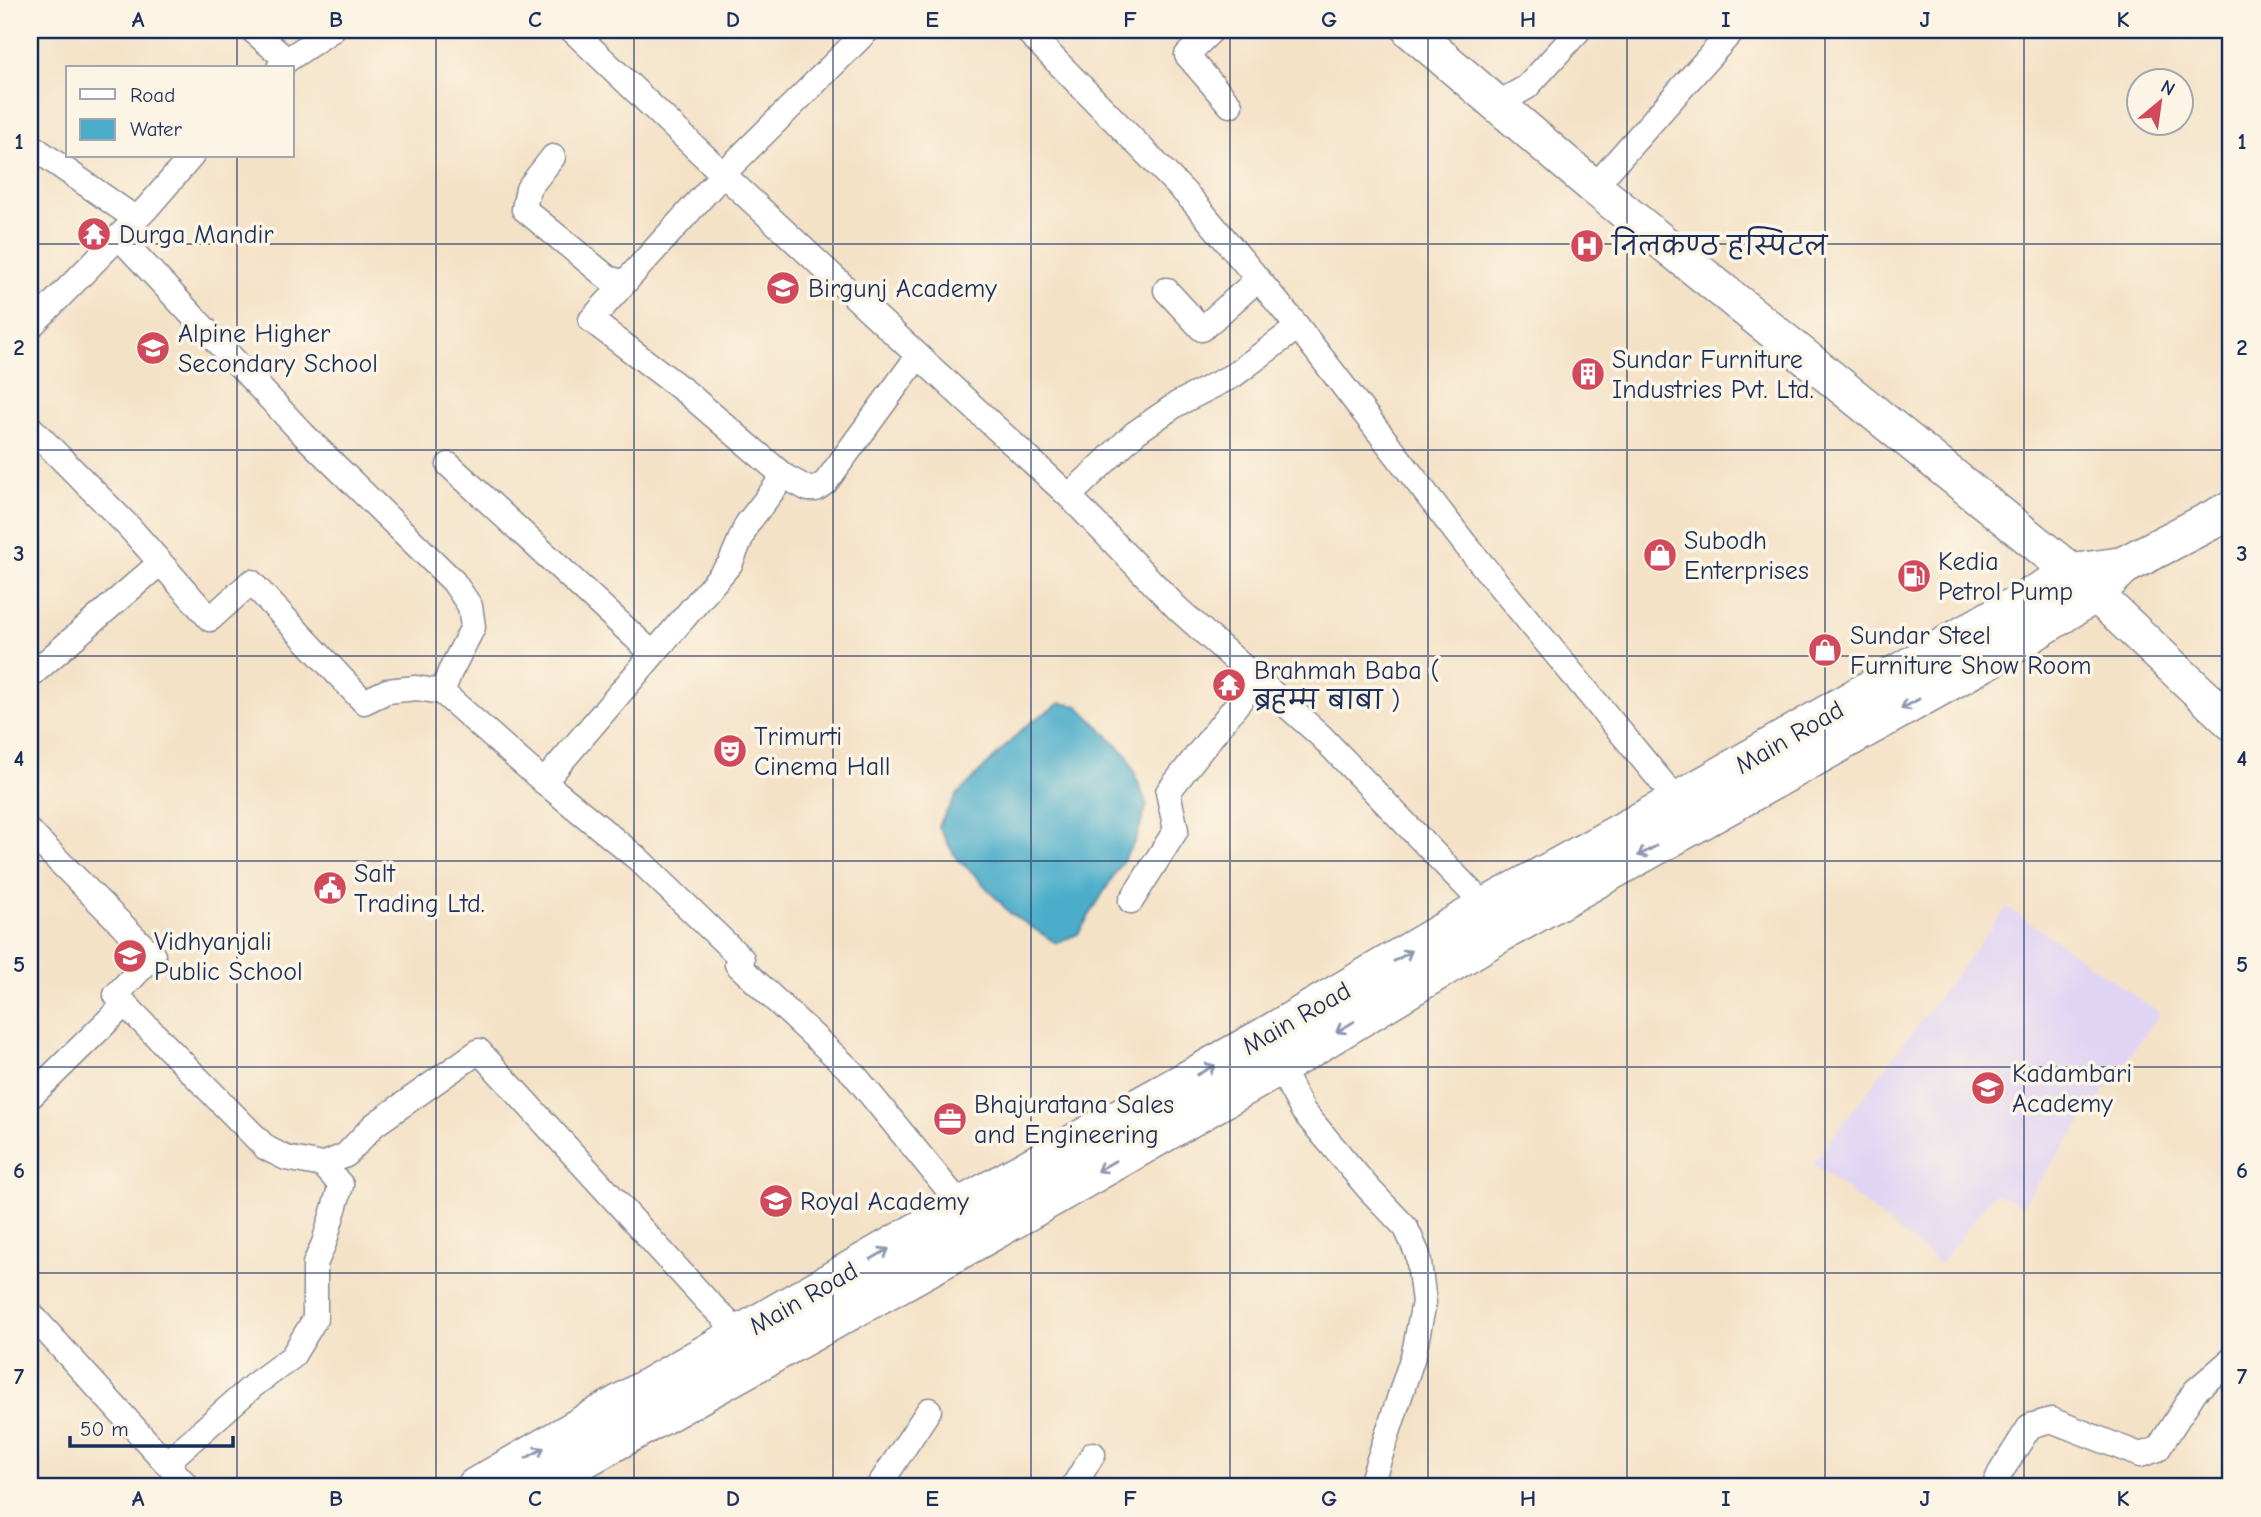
<svg xmlns="http://www.w3.org/2000/svg" width="2261" height="1517" viewBox="0 0 2261 1517" font-family="'Comic Neue','Playpen Sans Deva',sans-serif">
  <style>
    .built { fill: #e0d4f4 }
    .water { fill: #4badca; stroke: #336e94; stroke-width: 2 }
    .lines { fill: none; stroke-linecap: round; stroke-linejoin: round }
    .street-casing { stroke: #888892; stroke-width: 27 }
    .secondary-casing { stroke: #888892; stroke-width: 38 }
    .primary-casing { stroke: #888892; stroke-width: 41 }
    .street { stroke: #fff; stroke-width: 24 }
    .secondary { stroke: #fff; stroke-width: 35 }
    .primary { stroke: #fff; stroke-width: 38 }
    .oneway { stroke: #8d97ae }
    .grid { fill: none; stroke: #1b2f5e; stroke-width: 2; stroke-opacity: 0.55 }
    .labels { text-anchor: middle; stroke-width: 7; stroke-linejoin: round; paint-order: stroke }
    .poi-label { font-size: 26px; fill: #1b2f5e; stroke: #fcf5e5; text-anchor: start }
    .street-label { font-size: 26px; fill: #1b2f5e; stroke: #fcf5e5 }
    .neatline { fill: none; stroke: #1b2f5e; stroke-width: 2.5 }
    .grid-label { font-size: 23px; text-anchor: middle; font-weight: bold; fill: #1b2f5e }
  </style>
  <rect width="100%" height="100%" fill="#fcf5e5"/>
  <filter id="ink" filterUnits="userSpaceOnUse"><feTurbulence type="fractalNoise" baseFrequency=".0143" numOctaves="2"/><feDisplacementMap in="SourceGraphic" scale="14" xChannelSelector="R" yChannelSelector="G"/><feConvolveMatrix kernelMatrix="1 2 1 2 8 2 1 2 1" color-interpolation-filters="sRGB"/></filter>
  <filter id="wash" filterUnits="userSpaceOnUse"><feTurbulence type="fractalNoise" baseFrequency=".00686" numOctaves="4" result="noise"/><feDisplacementMap in="SourceGraphic" scale="28" xChannelSelector="R" yChannelSelector="G"/><feGaussianBlur stdDeviation="1.57" result="paint"/><feColorMatrix in="noise" values="0 0 0 0 0 0 0 0 0 0 0 0 0 0 0 0 0 1.4 0 .05"/><feComposite in="paint" operator="in"/></filter>
  <g filter="url(#wash)">
    <rect width="100%" height="100%" fill="#f4e2c7"/>
    <!-- built -->
    <path class="built" d="M2007,907L2160,1013L2022,1205L1995,1193L1940,1264L1813,1163Z"/>
    <!-- water -->
    <path class="water" d="M1060,703L1078,706L1127,755L1147,805L1136,839L1078,934L1056,943L1010,913L972,872L957,859L938,826L957,795L1027,725Z"/>
  </g>
  <g filter="url(#ink)">
    <g class="lines">
      <!-- street casing -->
      <g class="street-casing">
        <g id="street">
          <path d="M252,30L287,60"/>
          <path d="M572,30L723,174L1069,496L1178,609L1321,736L1486,907"/>
          <path d="M868,30L723,174L591,320L687,393L784,476L808,489H816L826,482L918,356"/>
          <path d="M1026,30L1192,200L1298,327L1465,544L1685,810"/>
          <path d="M1212,30L1187,55L1230,105"/>
          <path d="M279,68L287,60L332,30"/>
          <path d="M1497,104L1527,87L1579,30"/>
          <path d="M30,145L136,219"/>
          <path d="M553,157L528,189L524,209L608,278L624,283"/>
          <path d="M1594,187L1733,30"/>
          <path d="M119,237L303,434L453,581L470,606L473,627L450,672L442,692"/>
          <path d="M1166,290L1202,329L1258,279"/>
          <path d="M30,327L147,208L192,156"/>
          <path d="M30,427L130,528L210,619L251,582L364,702L387,691L416,688L442,692L544,782L638,859L742,959L737,964L853,1073L969,1215"/>
          <path d="M449,465L652,653"/>
          <path d="M1069,496L1135,433L1177,404L1234,375L1298,327"/>
          <path d="M30,676L160,563"/>
          <path d="M544,782L730,564L747,524L784,476"/>
          <path d="M30,832L153,956L116,995L266,1148L286,1158L323,1165L346,1155L374,1125L479,1051L706,1300L749,1343"/>
          <path d="M1131,901L1176,830L1168,792L1257,679"/>
          <path d="M1273,1055L1303,1111L1368,1188L1406,1228L1418,1255L1424,1302L1414,1353L1370,1487"/>
          <path d="M30,1097L125,1004"/>
          <path d="M30,1313L188,1487"/>
          <path d="M166,1463L254,1385L292,1357L315,1319V1264L324,1243L341,1185L323,1165"/>
          <path d="M878,1487L929,1410"/>
          <path d="M1073,1487L1093,1454"/>
          <path d="M1994,1487L2000,1473L2030,1426L2051,1420L2140,1455L2158,1449L2195,1391L2231,1360"/>
        </g>
      </g>
      <!-- secondary casing -->
      <g class="secondary-casing">
        <path id="secondary" d="M1410,30L1594,187L2073,573L2231,722"/>
      </g>
      <!-- primary casing -->
      <g class="primary-casing">
        <g id="primary">
          <path d="M476,1487L962,1206L1263,1038L1486,907L1678,801L1987,622L2073,573L2123,566"/>
          <path d="M533,1487L986,1235L1280,1066L1502,932L2003,651L2094,594L2123,566L2231,510"/>
        </g>
      </g>
      <!-- street -->
      <use href="#street" class="street"/>
      <!-- secondary -->
      <use href="#secondary" class="secondary"/>
      <!-- primary -->
      <use href="#primary" class="primary"/>
    </g>
    <!-- one-way arrows -->
    <defs><path id="oneway-shaft" d="M-6 0H5M1.5-3L5.5 0L1.5 3" fill="none" stroke-width="1.6" stroke-linecap="round" stroke-linejoin="round" transform="scale(1.75)"/></defs>
    <g class="oneway">
      <use href="#oneway-shaft" transform="translate(1910 704) rotate(151)"/>
      <use href="#oneway-shaft" transform="translate(1647 851) rotate(151)"/>
      <use href="#oneway-shaft" transform="translate(1403 956) rotate(-30)"/>
      <use href="#oneway-shaft" transform="translate(1345 1027) rotate(149)"/>
      <use href="#oneway-shaft" transform="translate(1206 1070) rotate(-29)"/>
      <use href="#oneway-shaft" transform="translate(1106 1166) rotate(150)"/>
      <use href="#oneway-shaft" transform="translate(880 1254) rotate(-30)"/>
      <use href="#oneway-shaft" transform="translate(535 1453) rotate(-30)"/>
    </g>
  </g>
  <!-- grid -->
  <path class="grid" d="M237,30V68M436,30V1487M634,30V1487M833,30V1487M1031,30V1487M1230,30V1487M1428,30V1487M1627,30V1487M1825,30V1487M2024,30V1487M237,156V1487M30,244H2231M30,450H2231M30,656H2231M30,861H2231M30,1067H2231M30,1273H2231"/>
  <!-- icons -->
  <defs>
    <g id="temple-disc" transform="scale(1.75)"><circle r="9.5" fill="#d1495b" stroke="#fcf5e5"/><path d="M0-6L5-2H3V0L6.5 2.5H4V6H1.5V3h-3V6H-4V2.5H-6.5L-3 0V-2H-5Z" fill="#fff"/></g>
    <g id="hospital-disc" transform="scale(1.75)"><circle r="9.5" fill="#d1495b" stroke="#fcf5e5"/><path d="M-5-5h3v3.5h4V-5h3V5h-3V1.5h-4V5h-3Z" fill="#fff"/></g>
    <g id="school-disc" transform="scale(1.75)"><circle r="9.5" fill="#d1495b" stroke="#fcf5e5"/><path d="M0-5L7-2L0 1L-7-2ZM-4 1L0 2.5L4 1V4Q0 6-4 4Z" fill="#fff"/></g>
    <g id="building-disc" transform="scale(1.75)"><circle r="9.5" fill="#d1495b" stroke="#fcf5e5"/><path d="M-4-6H4V6H1V3H-1V6H-4ZM-2.5-4.3h1.7v1.8h-1.7ZM.8-4.3h1.7v1.8H.8ZM-2.5-1h1.7V.8h-1.7ZM.8-1h1.7V.8H.8Z" fill="#fff"/></g>
    <g id="shop-disc" transform="scale(1.75)"><circle r="9.5" fill="#d1495b" stroke="#fcf5e5"/><path d="M-5-2.5h2.3a2.7 3.5 0 0 1 5.4 0H5L5.5 6h-11ZM-1.5-2.5h3a1.5 2.3 0 0 0-3 0Z" fill="#fff"/></g>
    <g id="fuel-disc" transform="scale(1.75)"><circle r="9.5" fill="#d1495b" stroke="#fcf5e5"/><path d="M-5.5-6h7V0h2V4h1.3V-2.5L3-4.5l.8-.8L6-3V5H2.5V1h-1V6h-7ZM-4.2-4.7v3.2H.2V-4.7Z" fill="#fff"/></g>
    <g id="theatre-disc" transform="scale(1.75)"><circle r="9.5" fill="#d1495b" stroke="#fcf5e5"/><path d="M-5-5.5Q0-4 5-5.5V0Q5 5 0 6Q-5 5-5 0ZM-3.3-2.5H-1v1.5H-3.3ZM1-2.5H3.3v1.5H1ZM-2.8 1Q0 5.5 2.8 1Z" fill="#fff"/></g>
    <g id="civic-disc" transform="scale(1.75)"><circle r="9.5" fill="#d1495b" stroke="#fcf5e5"/><path d="M-.6-6.5H3V-4.5H.6V-3L4-1V1h2V6H-6V1h2V-1L-.6-3ZM-1.2 2.5V6h2.4V2.5Z" fill="#fff"/></g>
    <g id="office-disc" transform="scale(1.75)"><circle r="9.5" fill="#d1495b" stroke="#fcf5e5"/><path d="M-6-3h4V-5.5h4V-3h4V5H-6ZM-1-4.5V-3h2v-1.5ZM-6 0V1H6V0Z" fill="#fff"/></g>
  </defs>
  <g fill-rule="evenodd">
    <use href="#temple-disc" x="94" y="234"/>
    <use href="#hospital-disc" x="1587" y="246"/>
    <use href="#school-disc" x="783" y="288"/>
    <use href="#school-disc" x="153" y="348"/>
    <use href="#building-disc" x="1588" y="374"/>
    <use href="#shop-disc" x="1660" y="555"/>
    <use href="#fuel-disc" x="1914" y="576"/>
    <use href="#shop-disc" x="1825" y="650"/>
    <use href="#temple-disc" x="1229" y="685"/>
    <use href="#theatre-disc" x="730" y="751"/>
    <use href="#civic-disc" x="330" y="888"/>
    <use href="#school-disc" x="130" y="956"/>
    <use href="#school-disc" x="1988" y="1088"/>
    <use href="#office-disc" x="950" y="1119"/>
    <use href="#school-disc" x="776" y="1201"/>
  </g>
  <g class="labels">
    <!-- poi labels -->
    <g class="poi-label">
      <text x="119" y="243">Durga Mandir</text>
      <text x="1612" y="255">निलकण्ठ हस्पिटल</text>
      <text x="808" y="297">Birgunj Academy</text>
      <text x="178" y="342">Alpine Higher<tspan x="178" dy="30">Secondary School</tspan></text>
      <text x="1612" y="368">Sundar Furniture<tspan x="1612" dy="30">Industries Pvt. Ltd.</tspan></text>
      <text x="1684" y="549">Subodh<tspan x="1684" dy="30">Enterprises</tspan></text>
      <text x="1938" y="570">Kedia<tspan x="1938" dy="30">Petrol Pump</tspan></text>
      <text x="1850" y="644">Sundar Steel<tspan x="1850" dy="30">Furniture Show Room</tspan></text>
      <text x="1254" y="679">Brahmah Baba (<tspan x="1254" dy="30">ब्रहम्म बाबा )</tspan></text>
      <text x="754" y="745">Trimurti<tspan x="754" dy="30">Cinema Hall</tspan></text>
      <text x="354" y="882">Salt<tspan x="354" dy="30">Trading Ltd.</tspan></text>
      <text x="154" y="950">Vidhyanjali<tspan x="154" dy="30">Public School</tspan></text>
      <text x="2012" y="1082">Kadambari<tspan x="2012" dy="30">Academy</tspan></text>
      <text x="974" y="1113">Bhajuratana Sales<tspan x="974" dy="30">and Engineering</tspan></text>
      <text x="800" y="1210">Royal Academy</text>
    </g>
    <!-- street labels -->
    <g class="street-label">
      <text transform="translate(1789 737) rotate(-30)" y="9">Main Road</text>
      <text transform="translate(1296 1018) rotate(-30)" y="9">Main Road</text>
      <text transform="translate(803 1298) rotate(-30)" y="9">Main Road</text>
    </g>
  </g>
  <!-- margin -->
  <rect width="2261" height="1517" fill="none" stroke="#fcf5e5" stroke-width="77"/>
  <!-- legend -->
  <rect x="66" y="66" width="228" height="91" fill="#fcf5e5" stroke="#a2a6af" stroke-width="2"/>
  <rect x="80" y="89" width="35" height="10" fill="#ffffff" stroke="#a2a6af" stroke-width="2"/>
  <text x="130" y="102" font-size="21" fill="#1b2f5e">Road</text>
  <rect x="80" y="119" width="35" height="21" fill="#4badca" stroke="#a2a6af" stroke-width="2"/>
  <text x="130" y="136" font-size="21" fill="#1b2f5e">Water</text>
  <!-- north arrow -->
  <g transform="translate(2160 102) rotate(29)"><circle r="33" fill="#fcf5e5" stroke="#a2a6af" stroke-width="2"/>
  <path d="M0-5L12 26L0 18L-12 26Z" fill="#d1495b"/>
  <text y="-10" font-size="19" font-weight="bold" text-anchor="middle" fill="#1b2f5e">N</text>
  </g>
  <!-- scale -->
  <path d="M70 1436v10h163v-10" fill="none" stroke="#1b2f5e" stroke-width="3.5"/>
  <text x="80" y="1436" font-size="21" fill="#1b2f5e" stroke="#fcf5e5" stroke-width="5" paint-order="stroke">50 m</text>
  <rect x="38" y="38" width="2184" height="1440" class="neatline"/>
  <g class="grid-label">
    <text x="138" y="27">A</text>
    <text x="336" y="27">B</text>
    <text x="535" y="27">C</text>
    <text x="733" y="27">D</text>
    <text x="932" y="27">E</text>
    <text x="1130" y="27">F</text>
    <text x="1329" y="27">G</text>
    <text x="1528" y="27">H</text>
    <text x="1726" y="27">I</text>
    <text x="1925" y="27">J</text>
    <text x="2123" y="27">K</text>
    <text x="19" y="149">1</text>
    <text x="2242" y="149">1</text>
    <text x="19" y="355">2</text>
    <text x="2242" y="355">2</text>
    <text x="19" y="561">3</text>
    <text x="2242" y="561">3</text>
    <text x="19" y="766">4</text>
    <text x="2242" y="766">4</text>
    <text x="19" y="972">5</text>
    <text x="2242" y="972">5</text>
    <text x="19" y="1178">6</text>
    <text x="2242" y="1178">6</text>
    <text x="19" y="1384">7</text>
    <text x="2242" y="1384">7</text>
    <text x="138" y="1506">A</text>
    <text x="336" y="1506">B</text>
    <text x="535" y="1506">C</text>
    <text x="733" y="1506">D</text>
    <text x="932" y="1506">E</text>
    <text x="1130" y="1506">F</text>
    <text x="1329" y="1506">G</text>
    <text x="1528" y="1506">H</text>
    <text x="1726" y="1506">I</text>
    <text x="1925" y="1506">J</text>
    <text x="2123" y="1506">K</text>
  </g>
</svg>
